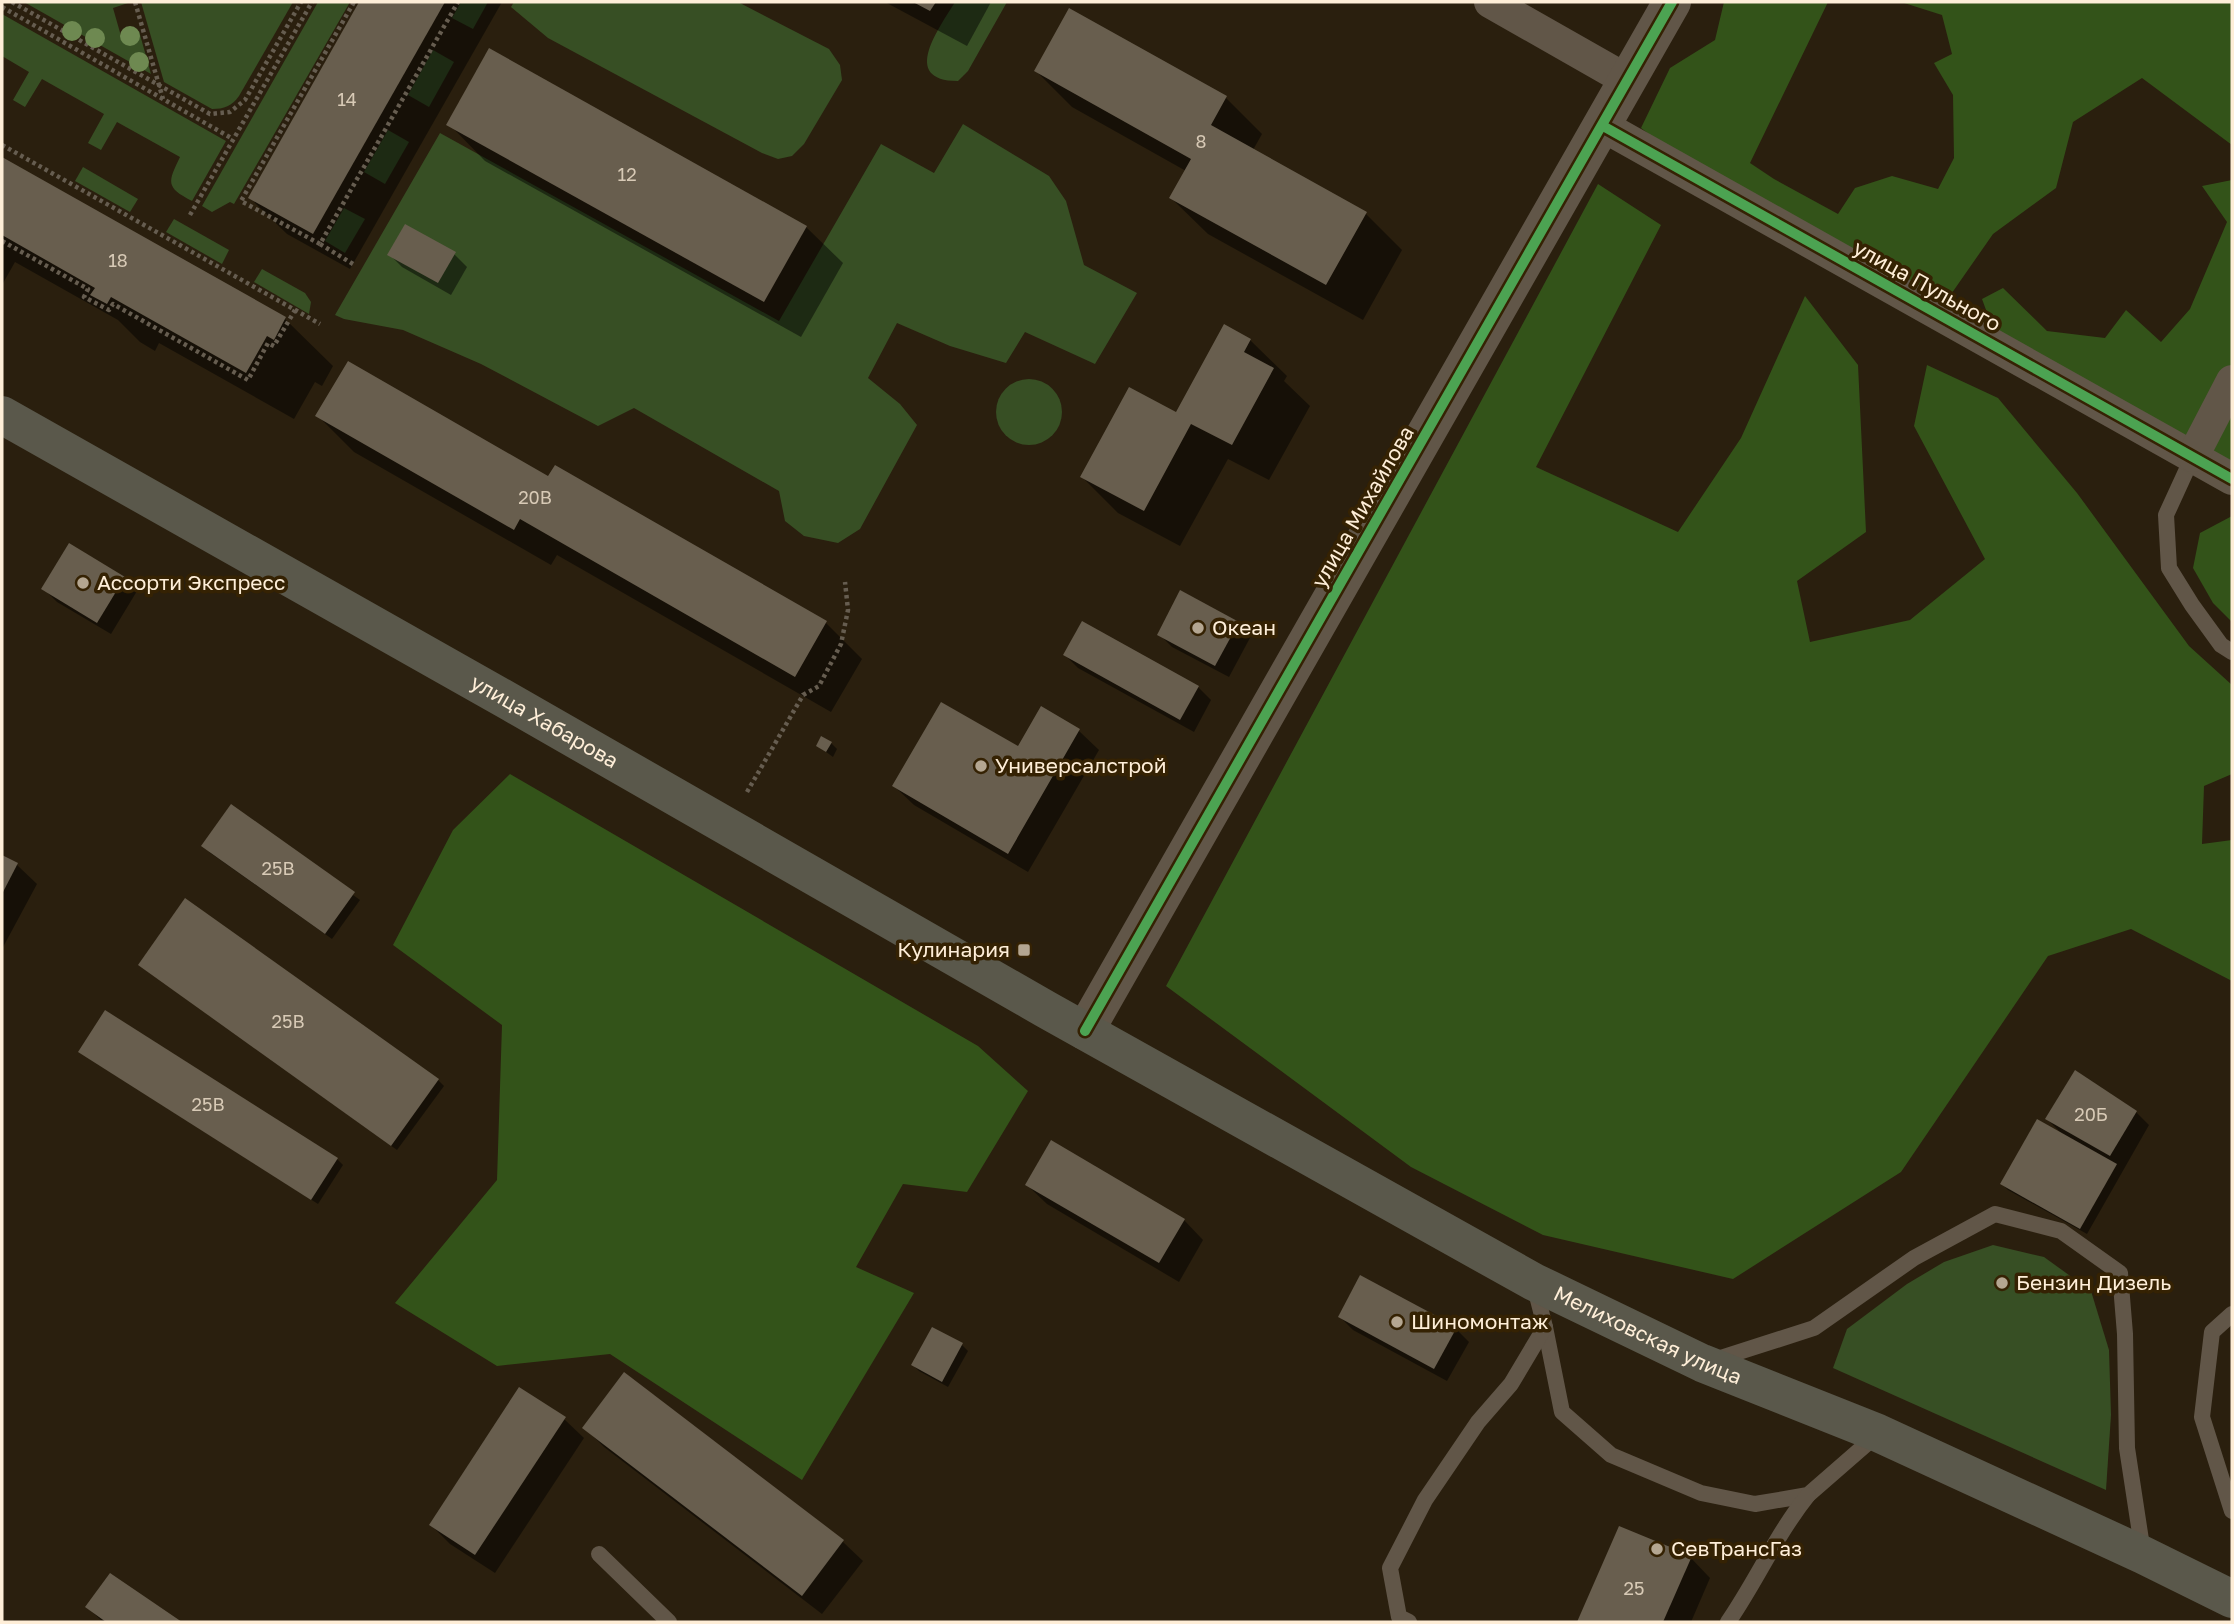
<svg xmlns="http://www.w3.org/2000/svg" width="2234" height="1624" viewBox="0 0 2234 1624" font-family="'Golos Text',sans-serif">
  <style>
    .green { fill: #374f24 }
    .forest { fill: #335319 }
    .shadow { fill: #0007 }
    .building { fill: #685e4e }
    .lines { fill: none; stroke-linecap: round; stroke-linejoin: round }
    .path { stroke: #665d50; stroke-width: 4.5; stroke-dasharray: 3.5 3.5; stroke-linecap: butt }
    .lane { stroke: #615648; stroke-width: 16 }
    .street { stroke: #615648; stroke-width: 32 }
    .secondary { stroke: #615648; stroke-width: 38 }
    .primary { stroke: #5a584b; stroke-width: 38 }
    .cycleway-casing { stroke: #352203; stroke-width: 15 }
    .cycleway { stroke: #4ca352; stroke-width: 10 }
    .tree { fill: #6e8951 }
    .poi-dot { fill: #b4a691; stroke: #352203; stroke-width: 2.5 }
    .labels { text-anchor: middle; stroke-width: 7; stroke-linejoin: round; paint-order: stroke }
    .number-label { font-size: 18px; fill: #d8cab6 }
    .street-label { font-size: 21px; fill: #feeed8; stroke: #352203 }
    .poi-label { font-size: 21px; fill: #feeed8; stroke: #352203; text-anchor: start }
  </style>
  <rect width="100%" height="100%" fill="#2a1f0e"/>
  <!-- green -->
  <g class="green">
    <path d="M24,2H131L113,8L121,36L139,31L151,74Z"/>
    <path d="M141,2H293L239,96C232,106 224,109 212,109L164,82Z"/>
    <path d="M318,2H350L234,204L230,202L212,212L202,206Z"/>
    <path d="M461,2H488L473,29L452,18Z"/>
    <path d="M514,2H738L829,49L840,65L842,80L804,144L792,156L778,159L762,153L548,38L511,7Z"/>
    <path d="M955,2H1007L968,71L958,81C899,81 940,27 955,2Z"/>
    <path d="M2,14L226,141L192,201C165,187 168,182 180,157L117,122L101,150L88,143L104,114L42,79L25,107L13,100L29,72L2,56Z"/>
    <path d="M433,50L454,62L429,107L408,95Z"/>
    <path d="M963,124L1049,176L1066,201L1084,265L1137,293L1095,364L1025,332L1006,363L950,346L897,323L868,378L900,404L917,425L860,529L838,543L804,536L785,521L779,491L634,408L598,426L481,364L403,330L344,319L335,315L440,133L779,321L881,144L934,173Z"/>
    <path d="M388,130L409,142L385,184L364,172Z"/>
    <path d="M83,167L138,199L130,212L75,181Z"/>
    <path d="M344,208L365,219L345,253L325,241Z"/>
    <path d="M174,219L229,250L222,264L166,232Z"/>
    <path d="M262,269L305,293L311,302L309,314L254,282Z"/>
    <circle cx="1029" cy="412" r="33"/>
    <path d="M1993,1245L2044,1257L2091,1291L2109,1350L2111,1415L2106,1490L1833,1368L1847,1329L1907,1284L1944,1262Z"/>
  </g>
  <!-- forest -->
  <g class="forest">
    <path d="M1724,2H1828L1750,163L1774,179L1838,214L1855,188L1892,176L1938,189L1954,158L1953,95L1934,63L1952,54L1942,15L1901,2H2232V148V145L2142,78L2073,122L2056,188L1993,234L1947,300L1679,157L1641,128L1670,68L1715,40Z"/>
    <path d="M2232,180V464L1993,329L1982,299L2003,288L2047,331L2105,338L2126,310L2161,342L2190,309L2227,222L2202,186Z"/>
    <path d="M1598,184L1661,225L1536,467L1678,532L1741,438L1805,296L1858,365L1866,532L1797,581L1810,642L1910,620L1985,559L1914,426L1927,365L1998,398L2077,493L2189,646L2232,685V774L2204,786L2202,844L2232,840V981L2131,929L2048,956L1901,1172L1733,1279L1543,1235L1411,1167L1166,986Z"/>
    <path d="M2232,516V622L2213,603L2193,568L2200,533Z"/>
    <path d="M510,774L978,1046L1028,1091L967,1192L903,1184L856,1267L914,1293L802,1480L610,1354L497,1366L395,1303L497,1180L502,1025L393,945L453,830Z"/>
  </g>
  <!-- shadow -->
  <g class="shadow">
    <path d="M361,2H502L350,269L287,234L250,198Z"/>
    <path d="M885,2H991L967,46Z"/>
    <path d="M1036,71L1226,98L1262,134L1253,150L1366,214L1402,250L1363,320L1208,234L1171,198L1186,171L1072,107Z"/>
    <path d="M449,124L806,227L843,263L801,337L485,161Z"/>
    <path d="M2,159L285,319L333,366L322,386L315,382L294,419L159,343L155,351L140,342L118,320L15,262L2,285Z"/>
    <path d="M389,254H454L467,267L451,295L402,267Z"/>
    <path d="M1250,340L1287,376L1284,381L1310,406L1269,480L1228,459L1180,546L1118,513L1082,477L1176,414Z"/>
    <path d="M318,416L549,479L826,623L862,659L831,712L557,555L551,565L354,452Z"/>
    <path d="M124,578L137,591L111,634L57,602L44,589Z"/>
    <path d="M1238,623L1251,636L1229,677L1172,647L1159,634Z"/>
    <path d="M1065,655L1198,687L1211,700L1194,732L1078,668Z"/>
    <path d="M1042,709L1079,731L1099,750L1028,872L914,805L894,786L1018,749Z"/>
    <path d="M831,743L837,749L833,757L818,746Z"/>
    <path d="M231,807L360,900L332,939L209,852Z"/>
    <path d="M2,857L17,865L37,884L2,949Z"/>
    <path d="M146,970L438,1080L444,1086L397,1150Z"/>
    <path d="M87,1057L337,1159L343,1165L318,1204Z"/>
    <path d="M2136,1112L2149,1125L2087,1234L2008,1190L2002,1184L2062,1134L2047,1119Z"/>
    <path d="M1027,1185L1184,1220L1203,1240L1179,1282L1047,1204Z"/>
    <path d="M1340,1317L1456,1329L1469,1342L1447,1381L1353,1330Z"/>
    <path d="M962,1345L968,1351L948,1387L919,1371L913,1365Z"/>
    <path d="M625,1375L843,1542L863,1561L822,1614L604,1447L584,1427Z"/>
    <path d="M564,1419L584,1438L495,1573L450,1544L431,1525Z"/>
    <path d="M1620,1528L1691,1558L1710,1578L1691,1622H1579Z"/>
    <path d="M110,1575L179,1622H103L87,1607Z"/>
  </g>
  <!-- building -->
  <g class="building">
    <path d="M359,2H445L313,234L248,198Z"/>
    <path d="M913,2H936L930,11Z"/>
    <path d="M1069,8L1227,96L1211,125L1367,212L1326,285L1169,198L1191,159L1034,71Z"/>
    <path d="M489,48L807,226L764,302L446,125Z"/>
    <path d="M2,157L286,317L274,340L267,336L246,373L111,297L107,304L90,295L95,288L2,235Z"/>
    <path d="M405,224L456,252L438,283L387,255Z"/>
    <path d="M1224,324L1251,339L1244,352L1274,368L1232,445L1191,424L1144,511L1080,477L1129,387L1176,412Z"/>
    <path d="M348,361L548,476L555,465L827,621L795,677L520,519L514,530L315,416Z"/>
    <path d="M69,543L125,577L97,623L41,589Z"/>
    <path d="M1180,590L1239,622L1215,666L1157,635Z"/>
    <path d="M1082,621L1199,686L1180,720L1063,655Z"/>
    <path d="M941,702L1018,746L1041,706L1080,729L1008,854L892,786Z"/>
    <path d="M821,736L832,742L826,752L816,746Z"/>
    <path d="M231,804L355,892L325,934L201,846Z"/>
    <path d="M2,855L18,863L2,894Z"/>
    <path d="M185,898L439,1079L391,1146L138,965Z"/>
    <path d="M105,1010L338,1158L311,1200L78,1052Z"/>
    <path d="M2075,1070L2137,1111L2110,1156L2045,1119Z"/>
    <path d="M2037,1119L2117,1164L2080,1229L2000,1184Z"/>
    <path d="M1051,1140L1185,1219L1159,1263L1025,1185Z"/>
    <path d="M1360,1275L1457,1327L1434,1369L1338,1317Z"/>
    <path d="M932,1327L963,1343L942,1382L911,1365Z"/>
    <path d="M624,1372L844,1540L802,1596L582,1428Z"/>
    <path d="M519,1387L566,1417L475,1555L429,1525Z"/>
    <path d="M1619,1526L1692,1556L1663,1622H1577Z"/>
    <path d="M110,1573L182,1622H106L85,1607Z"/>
  </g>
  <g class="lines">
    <!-- path -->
    <g class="path">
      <path d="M12,2L210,114L230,112L245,100L301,2"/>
      <path d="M135,2L163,99"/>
      <path d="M2,7L233,139"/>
      <path d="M2,145L320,324"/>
      <path d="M190,215L312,2"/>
      <path d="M2,241L88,289L84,297L109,310L113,304L248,380L268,343L274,346L295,310"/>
      <path d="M320,244L241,201L354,2"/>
      <path d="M353,264L320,244L458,2"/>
      <path d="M747,792L803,695L819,686L841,644L848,610L845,582"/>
    </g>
    <!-- lane -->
    <g class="lane">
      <path d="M2193,456L2166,515L2169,568L2192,605L2221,645L2232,652"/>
      <path d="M1535,1288L1545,1327L1562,1412L1611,1455L1701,1493L1755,1504L1808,1495L1878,1434"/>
      <path d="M2232,1314L2212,1332L2202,1417L2232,1511"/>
      <path d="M1711,1361L1814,1328L1914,1258L1995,1214L2061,1231L2120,1273L2125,1334L2127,1448L2143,1553"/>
      <path d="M599,1554L669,1622"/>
      <path d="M1409,1622L1399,1617L1390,1568L1425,1500L1478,1422L1511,1384L1545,1327"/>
      <path d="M1728,1622C1757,1580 1776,1535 1808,1495"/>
    </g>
    <!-- street -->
    <g class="street">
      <path d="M1490,2L1627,80"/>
      <path d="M1603,126L2232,479"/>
      <path d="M2193,456L2232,381"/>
    </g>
    <!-- secondary -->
    <path class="secondary" d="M1085,1031L1672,2"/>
    <!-- primary -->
    <path class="primary" id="s1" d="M2,415L510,702L1047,1010L1534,1282L1702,1363L1878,1433L2143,1555L2232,1599"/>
    <!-- cycleway casing -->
    <g class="cycleway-casing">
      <g id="cycleway">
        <path d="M1603,126L2232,479"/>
        <path d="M1085,1031L1672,2"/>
      </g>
    </g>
    <!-- cycleway -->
    <use href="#cycleway" class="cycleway"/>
  </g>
  <!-- trees -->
  <g class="tree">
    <circle cx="72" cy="31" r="10"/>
    <circle cx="130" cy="36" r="10"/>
    <circle cx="95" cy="38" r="10"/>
    <circle cx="139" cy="62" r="10"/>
  </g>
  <!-- markers -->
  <g class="poi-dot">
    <circle cx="83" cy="583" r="7"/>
    <circle cx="1198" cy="628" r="7"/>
    <circle cx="981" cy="766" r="7"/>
    <rect x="1017" y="943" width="14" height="14" rx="3.5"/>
    <circle cx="2002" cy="1283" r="7"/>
    <circle cx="1397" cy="1322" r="7"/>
    <circle cx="1657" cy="1549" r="7"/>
  </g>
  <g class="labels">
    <!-- number labels -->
    <g class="number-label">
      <text x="347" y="106">14</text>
      <text x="1201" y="148">8</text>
      <text x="627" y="181">12</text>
      <text x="118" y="267">18</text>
      <text x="535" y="504">20В</text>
      <text x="278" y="875">25В</text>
      <text x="288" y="1028">25В</text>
      <text x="208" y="1111">25В</text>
      <text x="2091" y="1121">20Б</text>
      <text x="1634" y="1595">25</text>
    </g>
    <!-- street labels -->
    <g class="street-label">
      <text transform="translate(1927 286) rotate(29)" y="7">улица Пульного</text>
      <text transform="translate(1363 507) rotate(-60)" y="7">улица Михайлова</text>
      <text dy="7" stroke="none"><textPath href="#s1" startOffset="623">улица Хабарова</textPath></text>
      <text dy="7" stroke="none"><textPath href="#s1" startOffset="1886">Мелиховская улица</textPath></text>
    </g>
    <!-- poi labels -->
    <g class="poi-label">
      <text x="97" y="590">Ассорти Экспресс</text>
      <text x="1212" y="635">Океан</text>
      <text x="995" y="773">Универсалстрой</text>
      <text x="1010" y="957" text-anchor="end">Кулинария</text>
      <text x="2016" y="1290">Бензин Дизель</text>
      <text x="1411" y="1329">Шиномонтаж</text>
      <text x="1671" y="1556">СевТрансГаз</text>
    </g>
  </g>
  <!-- border -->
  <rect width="2234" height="1624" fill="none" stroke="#feeed8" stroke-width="7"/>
</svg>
